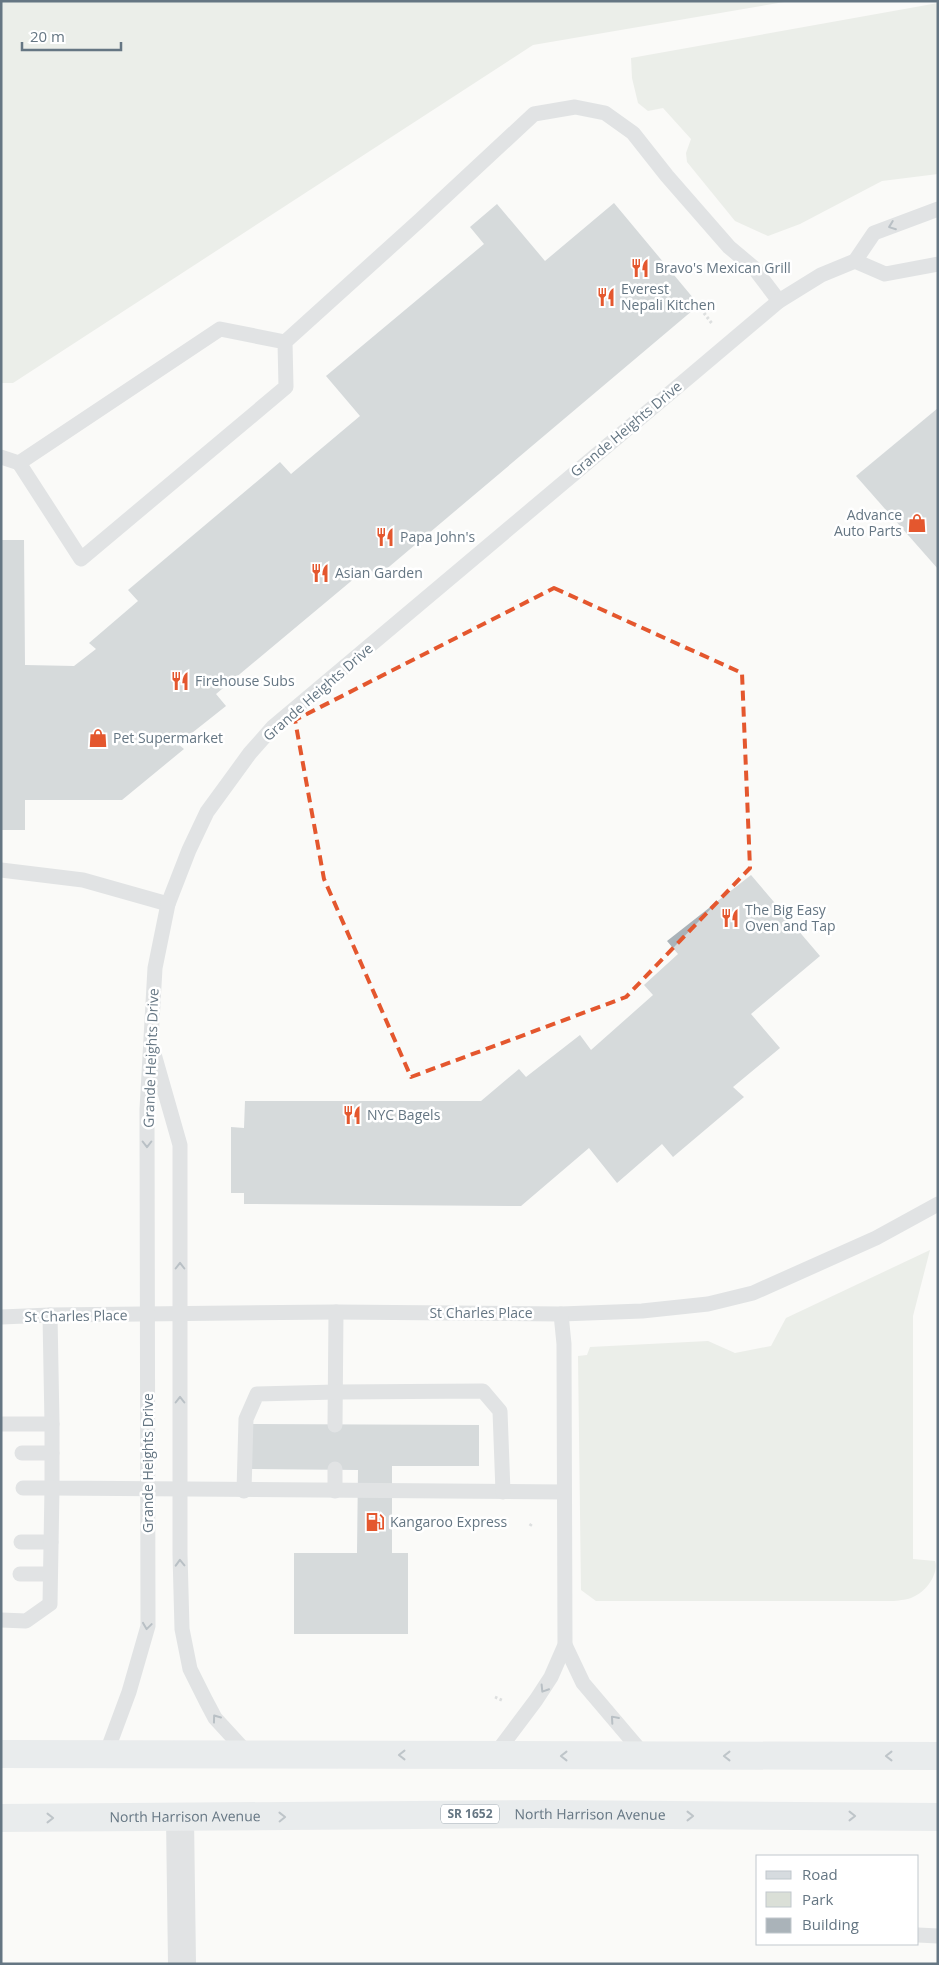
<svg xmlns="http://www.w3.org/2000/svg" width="939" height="1965" viewBox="0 0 939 1965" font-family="'Open Sans',sans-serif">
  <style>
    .green { fill: #dadfd7 }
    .building { fill: #aab3b9 }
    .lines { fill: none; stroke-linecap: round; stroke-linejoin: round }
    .path { stroke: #bbbfc2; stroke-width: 3; stroke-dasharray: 2.5 2.5; stroke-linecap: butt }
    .service { stroke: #c3c8cc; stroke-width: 15 }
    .minor { stroke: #c3c8cc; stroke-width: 28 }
    .primary { stroke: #d6dbdf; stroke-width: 28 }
    .oneway { stroke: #6a7a87 }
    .oneway2 { stroke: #768591 }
    .marked { fill: none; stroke: #e4572e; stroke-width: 4; stroke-dasharray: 10 6; stroke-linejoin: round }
    .labels { text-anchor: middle; stroke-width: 5; stroke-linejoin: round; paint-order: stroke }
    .shield { fill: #fff; stroke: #939fa8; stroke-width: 1 }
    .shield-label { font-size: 12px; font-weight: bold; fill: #657683 }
    .poi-label { font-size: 14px; fill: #657683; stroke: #fff; text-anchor: start }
    .street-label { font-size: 14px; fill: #657683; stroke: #fff }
  </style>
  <rect width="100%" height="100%" fill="#fafaf8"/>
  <!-- green -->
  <g class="green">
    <path d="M1,1H790L533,45L13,383H1Z"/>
    <path d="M938,3V174L882,181L800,224L768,236L735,221L687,162L686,153L691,139L663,108L648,111L638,103L632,78L631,58Z"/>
    <path d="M930,1250L913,1316V1559L935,1561C939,1574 926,1592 913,1597C908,1600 900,1600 894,1601H596L581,1590L578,1356L587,1355L590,1347L708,1341L735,1353L771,1346L786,1318Z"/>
  </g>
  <!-- building -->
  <g class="building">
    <path d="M614,203L699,305L377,577L368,567L216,694L226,706L178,744L184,749L122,800H25V830H1V540H24L25,665L74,666L96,649L89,643L138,601L128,590L280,462L291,474L360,416L326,376L484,244L470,227L497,204L545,261Z"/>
    <path d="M938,408V569L856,476Z"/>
    <path d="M751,875L820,956L751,1014L780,1048L733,1087L744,1097L673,1157L662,1144L617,1183L589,1148L521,1206L244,1204V1193H231V1127L244,1128L245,1101H481L519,1069L526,1077L580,1035L591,1050L653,995L644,985L678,954L667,941Z"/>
    <path d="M251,1424L479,1425V1466H392V1553H408V1634H294V1553H357L358,1470L251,1469Z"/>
  </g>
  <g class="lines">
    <!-- path -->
    <g class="path">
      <path d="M704,313L713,325"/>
      <path d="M530,1526L532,1523"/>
      <path d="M495,1697L504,1701"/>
    </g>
    <!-- service -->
    <g class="service">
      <path d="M855,261L885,274L938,264"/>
      <path d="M285,342L220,329L19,463L81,559L286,387L285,342L420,220L534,114L575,107L605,113L633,133L667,176L729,247L754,268L779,301"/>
      <path d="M1,457L19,463"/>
      <path d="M1,870L83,880L168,904"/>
      <path d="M154,1054L180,1145V1554L182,1629L190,1669L206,1701L215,1718L248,1754"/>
      <path d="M1,1317L50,1315L336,1312L561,1314L642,1311L708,1304L753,1293L876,1238L938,1204"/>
      <path d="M1,1424H52L50,1315"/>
      <path d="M52,1424V1488L564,1492"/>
      <path d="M335,1425L336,1312"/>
      <path d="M22,1453H52"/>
      <path d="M335,1469V1491"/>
      <path d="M244,1491L246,1419L257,1394L336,1392L483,1391L500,1411L503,1492"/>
      <path d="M21,1542H51"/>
      <path d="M20,1574H50"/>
      <path d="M1,1620L26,1621L50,1604L52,1488H23"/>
      <path d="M565,1645L583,1683L645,1756"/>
      <path d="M106,1754L129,1692L148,1626L147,1109L155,968L168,904L189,850L207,812L250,753L273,727L689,377L779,301L821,275L855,261L874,233L938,209"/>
      <path d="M494,1756L536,1700L551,1677L565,1645L564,1344L561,1314"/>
      <path d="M918,1935L938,1936"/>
    </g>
    <!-- minor -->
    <path class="minor" d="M180,1818L182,1964"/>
    <!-- primary -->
    <g class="primary">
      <path d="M1,1754L938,1756"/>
      <path id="s1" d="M1,1818L545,1814L938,1817"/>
    </g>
  </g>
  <!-- one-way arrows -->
  <defs><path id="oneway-chevron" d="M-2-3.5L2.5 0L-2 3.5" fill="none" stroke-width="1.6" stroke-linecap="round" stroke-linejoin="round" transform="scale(1.25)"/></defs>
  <g class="oneway">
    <use href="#oneway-chevron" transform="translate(892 226) rotate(159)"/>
    <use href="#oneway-chevron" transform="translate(147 1144) rotate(90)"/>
    <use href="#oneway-chevron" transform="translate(180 1266) rotate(-90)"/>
    <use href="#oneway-chevron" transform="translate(180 1400) rotate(-90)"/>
    <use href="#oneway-chevron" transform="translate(180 1563) rotate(-92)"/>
    <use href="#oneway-chevron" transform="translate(147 1626) rotate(98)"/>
    <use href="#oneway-chevron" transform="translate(544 1689) rotate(122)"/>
    <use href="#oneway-chevron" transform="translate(216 1718) rotate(-126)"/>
    <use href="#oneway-chevron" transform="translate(614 1719) rotate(-131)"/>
  </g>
  <g class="oneway2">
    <use href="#oneway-chevron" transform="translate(402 1755) rotate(-180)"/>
    <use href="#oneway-chevron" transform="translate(564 1756) rotate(-180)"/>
    <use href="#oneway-chevron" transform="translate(727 1756) rotate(180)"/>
    <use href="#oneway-chevron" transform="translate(889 1756) rotate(180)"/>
    <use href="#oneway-chevron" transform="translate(690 1816)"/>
    <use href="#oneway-chevron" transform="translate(852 1816)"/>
    <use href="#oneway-chevron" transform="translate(282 1817) rotate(-1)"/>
    <use href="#oneway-chevron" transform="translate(50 1818)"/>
  </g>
  <!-- marked area -->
  <path d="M0 0H939V1965H0ZM554,588L742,673L750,868L626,997L411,1077L324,879L295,720Z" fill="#fafaf8" fill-opacity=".55" fill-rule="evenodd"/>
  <path class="marked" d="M554,588L742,673L750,868L626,997L411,1077L324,879L295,720Z"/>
  <!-- icons -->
  <defs>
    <g id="restaurant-bare" transform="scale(1.5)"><path d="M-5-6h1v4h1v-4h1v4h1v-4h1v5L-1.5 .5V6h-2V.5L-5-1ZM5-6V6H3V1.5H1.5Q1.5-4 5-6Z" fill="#e4572e" stroke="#fff" stroke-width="2.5" paint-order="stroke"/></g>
    <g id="shop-bare" transform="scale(1.5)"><path d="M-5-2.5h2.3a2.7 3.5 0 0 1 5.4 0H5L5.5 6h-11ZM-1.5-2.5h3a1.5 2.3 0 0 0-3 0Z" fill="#e4572e" stroke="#fff" stroke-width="2.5" paint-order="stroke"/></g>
    <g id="fuel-bare" transform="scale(1.5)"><path d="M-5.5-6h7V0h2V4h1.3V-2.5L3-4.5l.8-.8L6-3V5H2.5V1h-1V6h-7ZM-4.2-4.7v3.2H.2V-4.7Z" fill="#e4572e" stroke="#fff" stroke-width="2.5" paint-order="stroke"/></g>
  </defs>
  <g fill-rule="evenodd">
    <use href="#restaurant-bare" x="640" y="268"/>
    <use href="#restaurant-bare" x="606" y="297"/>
    <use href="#shop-bare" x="917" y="523"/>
    <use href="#restaurant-bare" x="385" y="537"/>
    <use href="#restaurant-bare" x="320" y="573"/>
    <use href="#restaurant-bare" x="180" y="681"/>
    <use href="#shop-bare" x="98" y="738"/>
    <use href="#restaurant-bare" x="730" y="918"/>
    <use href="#restaurant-bare" x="352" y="1115"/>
    <use href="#fuel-bare" x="375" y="1522"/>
  </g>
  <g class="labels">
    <!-- shield labels -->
    <rect class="shield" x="441" y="1804.5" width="58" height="19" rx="4"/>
    <g class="shield-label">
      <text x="470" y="1818">SR 1652</text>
    </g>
    <!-- poi labels -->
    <g class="poi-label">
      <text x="655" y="273">Bravo's Mexican Grill</text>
      <text x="621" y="294">Everest<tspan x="621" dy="16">Nepali Kitchen</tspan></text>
      <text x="902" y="520" text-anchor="end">Advance<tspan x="902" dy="16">Auto Parts</tspan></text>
      <text x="400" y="542">Papa John's</text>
      <text x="335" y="578">Asian Garden</text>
      <text x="195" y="686">Firehouse Subs</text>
      <text x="113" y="743">Pet Supermarket</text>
      <text x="745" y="915">The Big Easy<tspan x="745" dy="16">Oven and Tap</tspan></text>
      <text x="367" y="1120">NYC Bagels</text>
      <text x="390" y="1527">Kangaroo Express</text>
    </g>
    <!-- street labels -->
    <g class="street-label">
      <text transform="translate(626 429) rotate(-40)" y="5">Grande Heights Drive</text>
      <text transform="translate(318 692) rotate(-41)" y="5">Grande Heights Drive</text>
      <text transform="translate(151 1058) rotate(-88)" y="5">Grande Heights Drive</text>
      <text x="481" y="1318">St Charles Place</text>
      <text transform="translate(76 1316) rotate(-1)" y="5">St Charles Place</text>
      <text transform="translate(148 1463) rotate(-90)" y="5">Grande Heights Drive</text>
      <text dy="5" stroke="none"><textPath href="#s1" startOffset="589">North Harrison Avenue</textPath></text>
      <text dy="5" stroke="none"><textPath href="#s1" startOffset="184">North Harrison Avenue</textPath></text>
    </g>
  </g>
  <!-- border -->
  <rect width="939" height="1965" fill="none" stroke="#657683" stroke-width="5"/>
  <!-- legend -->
  <rect x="756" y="1855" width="162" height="90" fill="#ffffff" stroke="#c1c8cd"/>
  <rect x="766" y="1871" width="25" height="8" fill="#d6dbdf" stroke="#c1c8cd"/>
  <text x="802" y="1880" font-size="15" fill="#657683">Road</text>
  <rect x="766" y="1892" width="25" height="15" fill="#dadfd7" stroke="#c1c8cd"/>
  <text x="802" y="1905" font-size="15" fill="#657683">Park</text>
  <rect x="766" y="1918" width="25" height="15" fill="#aab3b9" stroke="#c1c8cd"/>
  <text x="802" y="1930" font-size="15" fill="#657683">Building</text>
  <!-- scale -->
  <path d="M22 42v8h99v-8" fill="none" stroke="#657683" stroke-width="2.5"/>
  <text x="30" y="42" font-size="15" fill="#657683" stroke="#ffffff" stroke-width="4" paint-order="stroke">20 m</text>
</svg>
